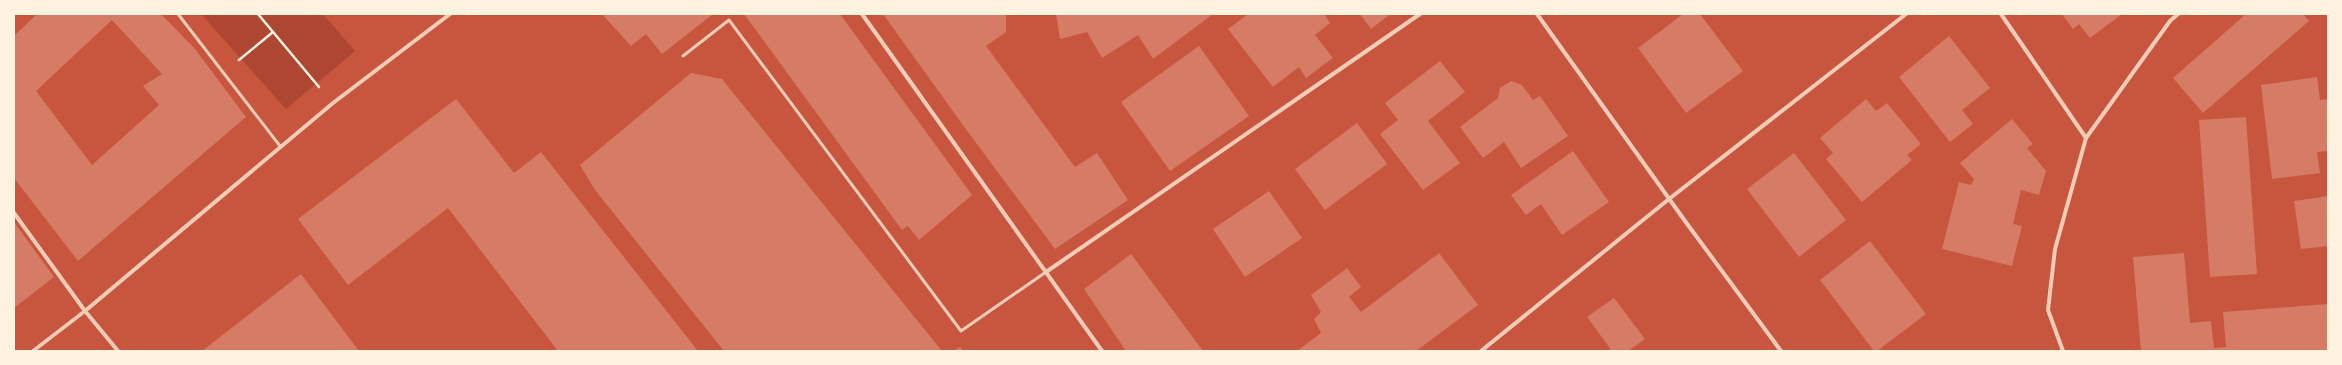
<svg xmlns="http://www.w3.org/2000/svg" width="2342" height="365" viewBox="0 0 2342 365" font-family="Ubuntu,sans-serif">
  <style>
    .green { fill: #ae4732 }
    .building { fill: #d67c66; fill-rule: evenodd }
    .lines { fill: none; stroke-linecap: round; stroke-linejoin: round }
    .path { stroke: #fff3e0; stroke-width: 2.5 }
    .service { stroke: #f1ccb7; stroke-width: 3 }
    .pedestrian { stroke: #f1ccb7; stroke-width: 3.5 }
    .minor { stroke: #f1ccb7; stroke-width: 4 }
  </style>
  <rect width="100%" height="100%" fill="#c8553d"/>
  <!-- green -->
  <path class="green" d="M201,14H323L355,51L286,109Z"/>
  <!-- building -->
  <g class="building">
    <path d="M37,14H161L195,49L246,117L78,261L14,178V36ZM112,20L162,74L143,86L159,105L92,165L36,91Z"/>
    <path d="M602,14H713L662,54L646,34L631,46Z"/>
    <path d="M744,14H840L972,195L919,240L908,226L902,230Z"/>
    <path d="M883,14H1006V32L986,46L1075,167L1097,153L1128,200L1055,249L965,128Z"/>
    <path d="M1056,14H1213L1153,59L1138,35L1102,58L1087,32L1060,39Z"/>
    <path d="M1248,14H1324L1330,23L1315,35L1333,58L1306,78L1299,67L1273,87L1228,29Z"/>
    <path d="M1360,14H1390L1371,29Z"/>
    <path d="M1683,14H1700L1743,71L1686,113L1638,48Z"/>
    <path d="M2062,14H2122L2090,38L2079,24L2073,29Z"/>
    <path d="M2246,14H2303L2309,21L2203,113L2173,78Z"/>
    <path d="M1949,36L1990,88L1962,110L1973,124L1950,142L1899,77Z"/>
    <path d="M1199,46L1249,116L1170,171L1121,102Z"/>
    <path d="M1440,61L1465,92L1428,121L1460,163L1423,190L1380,134L1398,120L1385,103Z"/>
    <path d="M691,73L722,79L942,351H724L595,190L580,165Z"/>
    <path d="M2317,77L2320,100L2328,99V151L2317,152L2320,173L2272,179L2261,85Z"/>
    <path d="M1511,81L1522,85L1533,100L1540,96L1568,136L1521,168L1504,142L1483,158L1460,127L1498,98L1500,88Z"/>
    <path d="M456,99L514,173L541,152L698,351H558L448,208L348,285L298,219Z"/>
    <path d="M1866,99L1876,111L1887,103L1921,144L1907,155L1912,160L1862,202L1826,159L1833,153L1820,138Z"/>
    <path d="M2246,117L2257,274L2210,277L2199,120Z"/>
    <path d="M2012,119L2033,144L2027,148L2046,171L2039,195L2021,190L2013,224L2022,226L2012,266L1942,249L1959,182L1971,185L1974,179L1960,163Z"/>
    <path d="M1357,123L1387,164L1325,210L1295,169Z"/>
    <path d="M1573,151L1609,202L1562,235L1541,204L1526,215L1511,195Z"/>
    <path d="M1794,153L1846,220L1799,257L1747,189Z"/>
    <path d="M1269,191L1302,238L1245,277L1213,229Z"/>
    <path d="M2328,196V246L2301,249L2294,201Z"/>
    <path d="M14,222L54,277L14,308Z"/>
    <path d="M1870,241L1926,314L1877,351H1874L1820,280Z"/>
    <path d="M1439,253L1478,305L1416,351H1297L1321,333L1314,319L1321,312L1311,295L1347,268L1361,287L1349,297L1361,312Z"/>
    <path d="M2184,253L2190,323L2211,321L2214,348L2226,347L2223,312L2328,304V351H2141L2133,257Z"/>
    <path d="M1131,254L1203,351H1126L1084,289Z"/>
    <path d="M301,274L359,351H202Z"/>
    <path d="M1614,298L1645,339L1628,351H1612L1587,317Z"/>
    <path d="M960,347L963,351H953Z"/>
  </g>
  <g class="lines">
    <!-- path -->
    <g class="path">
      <path d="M258,14L319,87"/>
      <path d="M239,60L273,32"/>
    </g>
    <!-- service -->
    <g class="service">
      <path d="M178,14L280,146"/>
      <path d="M683,56L729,20L961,331L1046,272"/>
    </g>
    <!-- pedestrian -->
    <path class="pedestrian" d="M33,351L85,311"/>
    <!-- minor -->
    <g class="minor">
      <path d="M862,14L1102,351"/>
      <path d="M1537,14L1685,221L1781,351"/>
      <path d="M2001,14L2086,138"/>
      <path d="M14,213L85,311L118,351"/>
      <path d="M1046,272L1420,14"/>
      <path d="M85,311L333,103L450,14"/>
      <path d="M1481,351L1669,199L1906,14"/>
      <path d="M2063,351L2048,310L2055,249L2086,138L2170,21L2178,14"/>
    </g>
  </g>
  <!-- border -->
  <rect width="2342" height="365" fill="none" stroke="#fff3e0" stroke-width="30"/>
</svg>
